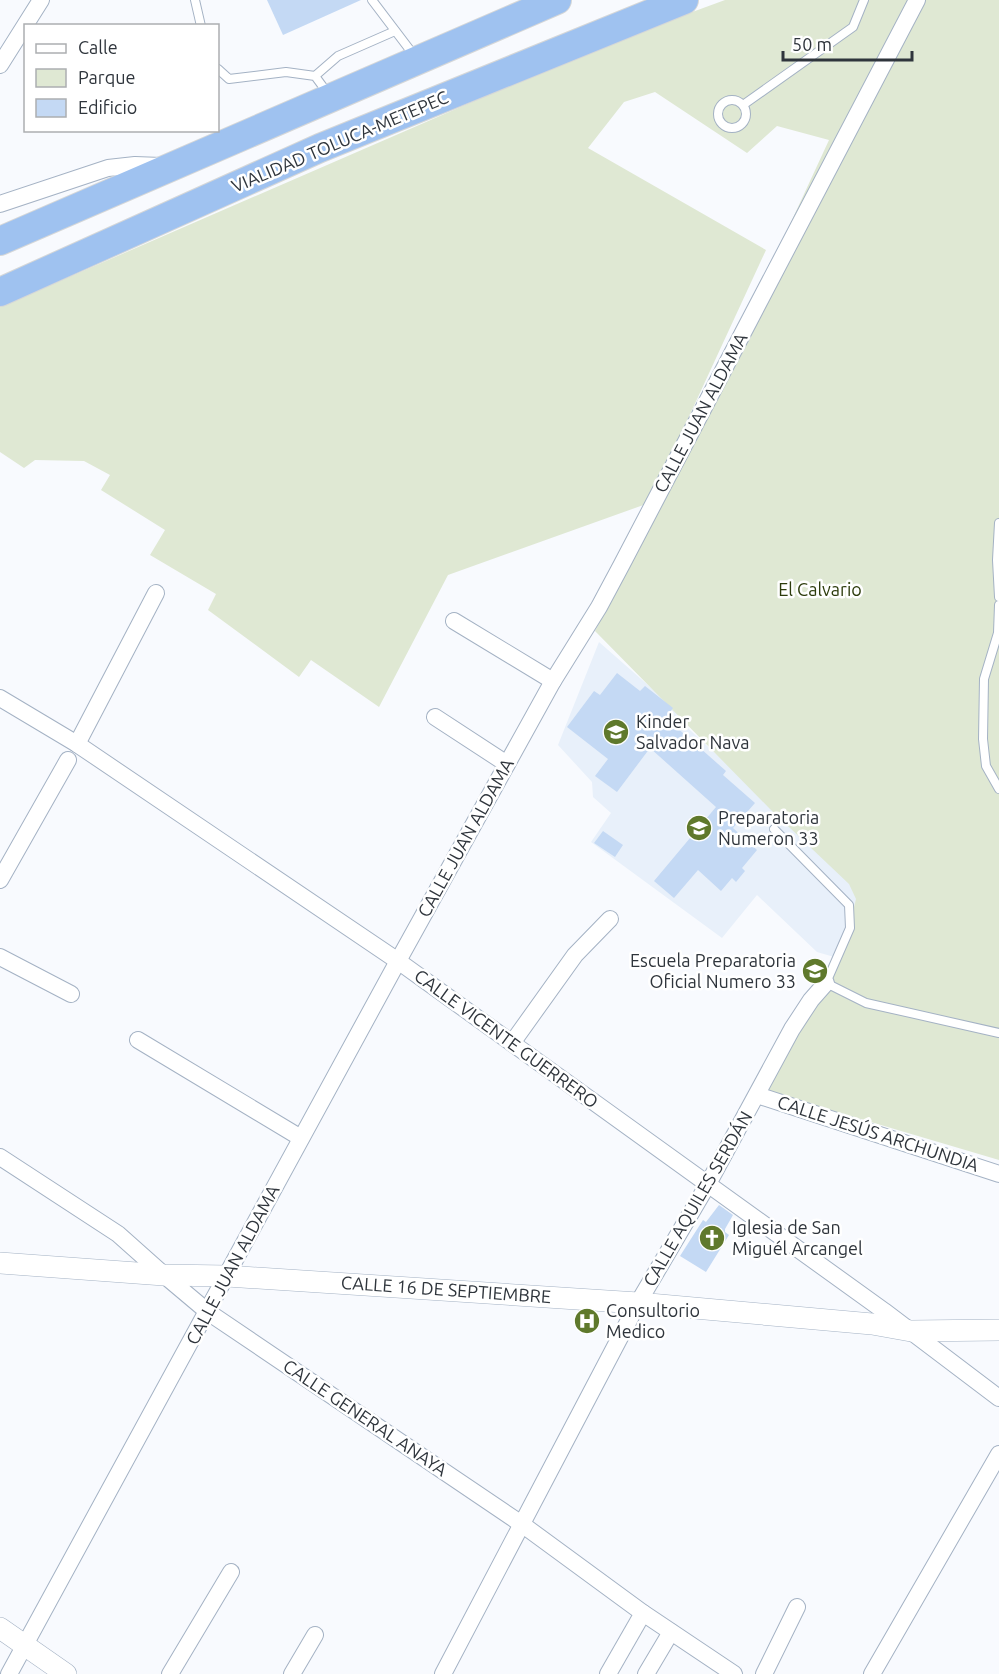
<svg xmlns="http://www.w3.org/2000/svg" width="999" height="1674" viewBox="0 0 999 1674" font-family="Ubuntu,sans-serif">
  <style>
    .built { fill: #e8f0fa }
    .green { fill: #dfe8d3 }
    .building { fill: #c4d9f4 }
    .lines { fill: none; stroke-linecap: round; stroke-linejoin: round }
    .service-casing { stroke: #a4b2c4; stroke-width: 10 }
    .minor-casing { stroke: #a4b2c4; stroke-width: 18 }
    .tertiary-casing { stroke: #a4b2c4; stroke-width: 22 }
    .trunk-casing { stroke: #d5d7d8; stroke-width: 30 }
    .service { stroke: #fff; stroke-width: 8 }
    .minor { stroke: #fff; stroke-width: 16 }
    .tertiary { stroke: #fff; stroke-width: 21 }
    .trunk { stroke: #9fc2f0; stroke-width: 28 }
    .labels { text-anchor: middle; stroke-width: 5; stroke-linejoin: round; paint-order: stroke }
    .street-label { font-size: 18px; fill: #2f353c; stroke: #fff }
    .park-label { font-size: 18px; fill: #2d3c0c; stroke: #fff }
    .poi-label { font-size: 18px; fill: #2f353c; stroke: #fff; text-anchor: start }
  </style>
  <rect width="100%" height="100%" fill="#f8fafe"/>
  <!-- built -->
  <path class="built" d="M599,642L681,714L678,719L829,858L849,881L856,894L859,915L841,959L817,952L757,895L722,938L591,842L611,813L593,797L592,782L558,745Z"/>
  <!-- green -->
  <path class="green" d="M725,0H999V1160L766,1091L842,955L856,899L849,884L770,809L595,631L670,484L829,140L777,126L747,153L655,92L624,102L588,148L766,250L649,503L448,575L379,707L311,660L299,677L208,610L216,594L150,555L165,530L101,490L110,475L84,461L35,460L24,468L0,452V307L608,43Z"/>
  <!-- building -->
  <g class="building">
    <path d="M267,0H361L283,35Z"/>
    <path d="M617,673L640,691L645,686L673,708L666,718L726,771L723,775L755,803L733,828L757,850L742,868L745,871L736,882L732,878L721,891L698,870L674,898L654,881L716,807L650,748L617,792L595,776L608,759L567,727L594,691L600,695Z"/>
    <path d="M603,831L623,845L615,857L594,843Z"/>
    <path d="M719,1205L733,1215L725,1229V1232L729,1235L706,1272L680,1256L703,1220L706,1222Z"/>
  </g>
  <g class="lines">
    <!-- service casing -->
    <g class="service-casing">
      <g id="service">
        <path d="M195,0L201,26"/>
        <path d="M372,0L416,58"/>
        <path d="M218,69L229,79L286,72L315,76L329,95"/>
        <path d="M315,76L338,56L395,31"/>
        <circle cx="732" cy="114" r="14"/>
        <path d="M743,105L853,27L864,0"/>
        <path d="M999,523L997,560L999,597"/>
        <path d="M999,605L998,633L984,679L983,739L986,766L999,789"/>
        <path d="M774,829L849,905L850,928L826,983L866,1003L999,1033"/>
      </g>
    </g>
    <!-- minor casing -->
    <g class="minor-casing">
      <g id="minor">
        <path d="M0,65L41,0"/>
        <path d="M0,204L108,168L135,165L161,166"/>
        <path d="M454,621L553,681"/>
        <path d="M0,698L77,744L398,961L884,1311L999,1398"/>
        <path d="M435,717L507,764"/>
        <path d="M77,744L156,593"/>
        <path d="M0,880L68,760"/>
        <path d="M0,957L71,994"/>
        <path d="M138,1040L301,1138"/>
        <path d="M512,1043L575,955L610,919"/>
        <path d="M757,1095L999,1174"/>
        <path d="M0,1157L118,1234L164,1275L208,1312L523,1525L643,1613L734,1674"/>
        <path d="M9,1674L398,961L553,681L599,607L622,564L917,0"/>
        <path d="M170,1674L231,1572"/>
        <path d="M292,1674L315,1635"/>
        <path d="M443,1674L638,1303L708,1184L792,1029L811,1000L826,983"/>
        <path d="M608,1674L643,1613"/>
        <path d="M646,1674L671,1632"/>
        <path d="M764,1674L797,1607"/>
        <path d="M872,1674L999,1454"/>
      </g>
    </g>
    <!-- tertiary casing -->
    <g class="tertiary-casing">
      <g id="tertiary">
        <path d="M0,1263L164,1275L227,1276L638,1303L872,1324L911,1331L999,1330"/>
        <path d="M0,1628L66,1674"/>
      </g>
    </g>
    <!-- trunk casing -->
    <g class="trunk-casing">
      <g id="trunk">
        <path d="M0,241L557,0"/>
        <path d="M0,292L320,148L684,0"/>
      </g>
    </g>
    <!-- service -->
    <use href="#service" class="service"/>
    <!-- minor -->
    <use href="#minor" class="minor"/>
    <!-- tertiary -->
    <use href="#tertiary" class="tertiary"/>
    <!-- trunk -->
    <use href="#trunk" class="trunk"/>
  </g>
  <!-- icons -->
  <defs>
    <g id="school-disc" transform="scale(1.35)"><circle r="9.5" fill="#5f792c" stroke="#fff"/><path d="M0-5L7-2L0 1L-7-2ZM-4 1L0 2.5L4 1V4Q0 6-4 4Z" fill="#fff"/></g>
    <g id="church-disc" transform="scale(1.35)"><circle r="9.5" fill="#5f792c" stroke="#fff"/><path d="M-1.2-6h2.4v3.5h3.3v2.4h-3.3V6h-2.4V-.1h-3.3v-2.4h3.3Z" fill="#fff"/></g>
    <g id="hospital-disc" transform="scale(1.35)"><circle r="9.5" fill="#5f792c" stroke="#fff"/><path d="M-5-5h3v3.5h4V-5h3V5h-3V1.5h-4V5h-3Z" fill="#fff"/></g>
  </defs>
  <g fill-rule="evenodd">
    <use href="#school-disc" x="616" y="732"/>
    <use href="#school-disc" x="699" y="828"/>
    <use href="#school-disc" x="815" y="971"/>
    <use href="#church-disc" x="712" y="1238"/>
    <use href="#hospital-disc" x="587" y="1321"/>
  </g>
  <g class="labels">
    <!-- street labels -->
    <g class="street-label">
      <text transform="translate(340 142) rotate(-23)" y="6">VIALIDAD TOLUCA-METEPEC</text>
      <text transform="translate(701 413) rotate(-62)" y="6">CALLE JUAN ALDAMA</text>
      <text transform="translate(466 838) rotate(-61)" y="6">CALLE JUAN ALDAMA</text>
      <text transform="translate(506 1039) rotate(36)" y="6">CALLE VICENTE GUERRERO</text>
      <text transform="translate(878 1134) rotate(18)" y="6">CALLE JESÚS ARCHUNDIA</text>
      <text transform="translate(698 1199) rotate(-60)" y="6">CALLE AQUILES SERDÁN</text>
      <text transform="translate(233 1265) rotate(-62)" y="6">CALLE JUAN ALDAMA</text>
      <text transform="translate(446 1290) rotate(4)" y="6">CALLE 16 DE SEPTIEMBRE</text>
      <text transform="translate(365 1418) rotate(34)" y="6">CALLE GENERAL ANAYA</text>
    </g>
    <!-- park labels -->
    <g class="park-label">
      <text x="820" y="596">El Calvario</text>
    </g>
    <!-- poi labels -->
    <g class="poi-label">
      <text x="636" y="728">Kinder<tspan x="636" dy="21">Salvador Nava</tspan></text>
      <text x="718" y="824">Preparatoria<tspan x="718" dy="21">Numeron 33</tspan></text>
      <text x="796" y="967" text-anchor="end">Escuela Preparatoria<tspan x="796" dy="21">Oficial Numero 33</tspan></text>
      <text x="732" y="1234">Iglesia de San<tspan x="732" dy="21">Miguél Arcangel</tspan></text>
      <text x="606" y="1317">Consultorio<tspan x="606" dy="21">Medico</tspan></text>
    </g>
  </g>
  <!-- legend -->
  <rect x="24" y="24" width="195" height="108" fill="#ffffff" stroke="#acaeb1" stroke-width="1.5"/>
  <rect x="36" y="44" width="30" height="9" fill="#ffffff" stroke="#acaeb1" stroke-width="1.5"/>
  <text x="78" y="54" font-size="18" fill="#2f353c">Calle</text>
  <rect x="36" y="69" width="30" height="18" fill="#dfe8d3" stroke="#acaeb1" stroke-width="1.5"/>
  <text x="78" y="84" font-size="18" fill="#2f353c">Parque</text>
  <rect x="36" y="99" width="30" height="18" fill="#c4d9f4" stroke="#acaeb1" stroke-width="1.5"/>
  <text x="78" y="114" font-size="18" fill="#2f353c">Edificio</text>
  <!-- scale -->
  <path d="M783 51v9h129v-9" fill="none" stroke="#2f353c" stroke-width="3"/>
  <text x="792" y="51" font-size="18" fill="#2f353c" stroke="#ffffff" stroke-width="4.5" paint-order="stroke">50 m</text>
</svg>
